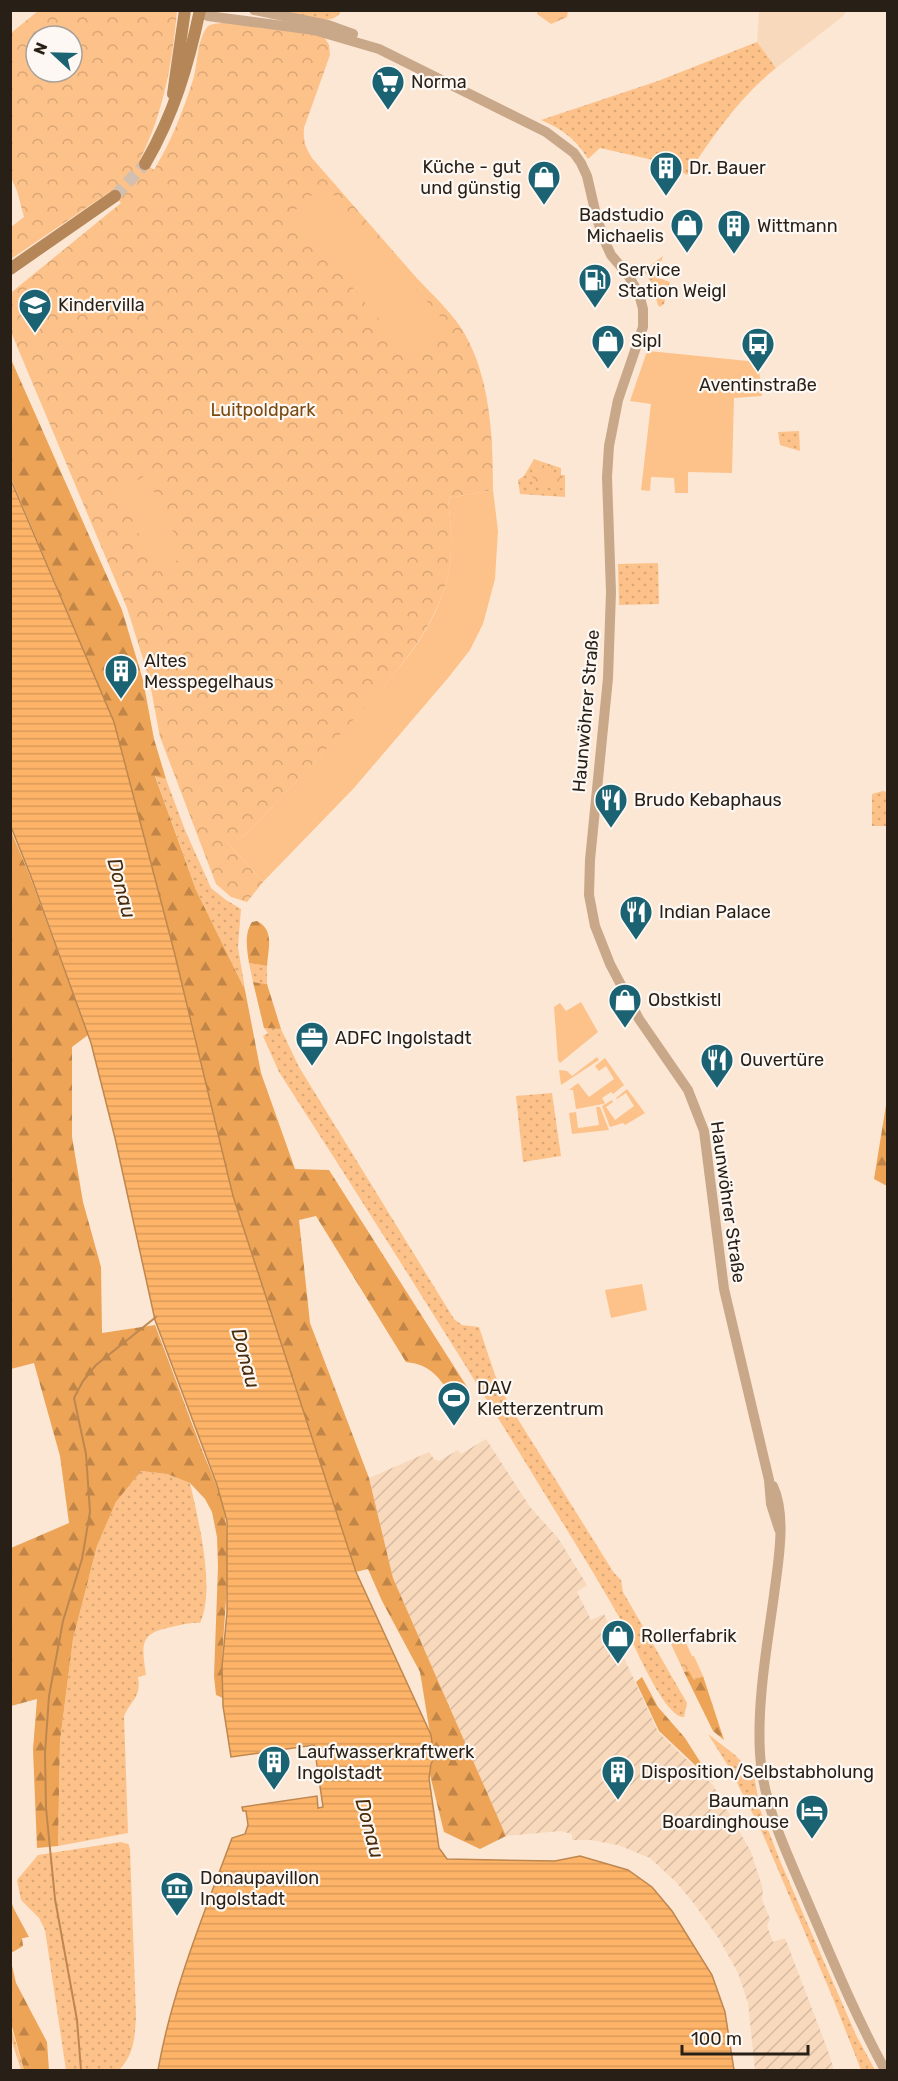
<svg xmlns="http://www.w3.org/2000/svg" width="898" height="2081" viewBox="0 0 898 2081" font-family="Rubik,sans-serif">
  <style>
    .built { fill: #f8d9bc }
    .industrial { fill: url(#industrial-furrows) }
    .grass { fill: url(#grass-dots) }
    .forest { fill: url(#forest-firs) }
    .park { fill: url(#park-crowns); fill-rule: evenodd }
    .garden { fill: #fdc289 }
    .water { fill: url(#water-rules); stroke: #be874f; stroke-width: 1.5 }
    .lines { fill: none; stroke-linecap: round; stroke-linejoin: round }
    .stream { stroke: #be874f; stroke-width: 2 }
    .secondary-tunnel { stroke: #d2bfaf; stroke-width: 12; stroke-dasharray: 12 6; stroke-linecap: butt }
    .tertiary { stroke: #c8a889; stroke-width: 10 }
    .secondary { stroke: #b58657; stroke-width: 12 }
    .labels { text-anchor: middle; stroke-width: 4.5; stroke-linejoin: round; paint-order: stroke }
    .poi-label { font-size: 18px; fill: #281f16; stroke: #fdf8f3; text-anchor: start }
    .park-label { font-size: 18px; fill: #7a4a10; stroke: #fdf8f3 }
    .street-label { font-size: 18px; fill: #281f16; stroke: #fdf8f3 }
    .water-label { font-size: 20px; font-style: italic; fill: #492c0b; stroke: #fdf8f3 }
  </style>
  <defs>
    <pattern id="industrial-furrows" width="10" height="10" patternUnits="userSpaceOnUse" patternTransform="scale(1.5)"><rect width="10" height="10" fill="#f8d9bc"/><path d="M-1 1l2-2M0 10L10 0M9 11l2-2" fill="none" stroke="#d5baa1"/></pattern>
    <pattern id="grass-dots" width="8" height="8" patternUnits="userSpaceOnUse" patternTransform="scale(1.5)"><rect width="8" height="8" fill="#fdc289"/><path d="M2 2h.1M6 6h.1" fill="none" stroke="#d9a676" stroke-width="1.8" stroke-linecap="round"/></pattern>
    <pattern id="forest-firs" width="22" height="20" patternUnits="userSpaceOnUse" patternTransform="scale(1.5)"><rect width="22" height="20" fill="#eda457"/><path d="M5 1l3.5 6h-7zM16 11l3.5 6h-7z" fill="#c08547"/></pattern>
    <pattern id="park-crowns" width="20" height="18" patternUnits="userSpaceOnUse" patternTransform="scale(1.5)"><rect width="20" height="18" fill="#fdc289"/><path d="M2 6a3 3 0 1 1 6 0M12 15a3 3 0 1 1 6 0" fill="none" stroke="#d9a676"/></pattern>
    <pattern id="water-rules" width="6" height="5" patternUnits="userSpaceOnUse" patternTransform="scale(1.5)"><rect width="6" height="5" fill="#feb468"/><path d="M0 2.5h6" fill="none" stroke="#da9a59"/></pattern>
  </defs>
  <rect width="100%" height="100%" fill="#fce7d5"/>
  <!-- built -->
  <path class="built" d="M759,11H847L842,17L776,68L757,42Z"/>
  <!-- industrial -->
  <path class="industrial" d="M486,1439L530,1507L558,1538L587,1585L577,1592L591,1620L604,1614L658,1732L713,1785L751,1852L763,1889L762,1900L770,1919L767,1926L773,1942L785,1938L827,2048L834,2070H755L748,2003L738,1973L719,1939L695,1905L676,1882L650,1858L618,1845L590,1840H572V1834L561,1831L506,1836L393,1578L369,1478L429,1452L434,1459L439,1461L458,1450L461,1454Z"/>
  <!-- grass -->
  <g class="grass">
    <path d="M313,10L341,11C334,29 297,14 282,11Z"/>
    <path d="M757,42L776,68C739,98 713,136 687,175L666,163L600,148L588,159C576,139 562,129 541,120L658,81Z"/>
    <path d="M663,256L661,262H658L654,272L659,274L658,278L670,282L664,304L660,307L658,305L654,292L656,291L645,272L647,268Z"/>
    <path d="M799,431L800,451L780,445L778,432Z"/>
    <path d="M534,459L561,468V475H565V497L520,494L518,480L524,476Z"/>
    <path d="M658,563L659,604L619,605L618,564Z"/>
    <path d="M155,775L166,779L185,830L211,888L226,900L241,909L238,947L245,990L196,890Z"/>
    <path d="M883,791L887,792V826H872V794Z"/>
    <path d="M249,963L267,966V984L253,982Z"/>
    <path d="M264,1028L281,1029L299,1067L454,1319L462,1325L479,1327L495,1375L509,1405L614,1573L621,1580L623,1592L687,1703L684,1717C665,1718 635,1646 626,1629C591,1567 553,1508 516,1447C438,1321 359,1196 279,1072L263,1036L268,1033Z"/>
    <path d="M552,1093L561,1156L523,1162L516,1096Z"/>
    <path d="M141,1471L167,1474L190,1483C198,1518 216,1590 200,1623C191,1622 181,1625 172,1627C138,1633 142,1646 146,1675L138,1677C142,1697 131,1700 124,1716L128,1833L58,1846L60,1741L73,1639L97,1546L116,1502Z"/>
    <path d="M708,1734L735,1755L754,1775L760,1809L781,1863L856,2035L875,2070H861L832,1996L761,1830L730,1769Z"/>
    <path d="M121,1842L128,1844L130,1849L136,2016C135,2037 134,2055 119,2070H66L45,1930L39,1918L21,1900L17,1880L38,1855Z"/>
    <path d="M10,2023L24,2070H21L11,2039Z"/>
  </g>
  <!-- forest -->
  <g class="forest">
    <path d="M10,357L122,610L143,680L154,739L166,779L155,776L196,890L245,990L261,1073L295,1169L329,1170L469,1390L454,1398C438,1378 433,1365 406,1362L316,1216L299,1220L310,1323L369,1478L393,1578L506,1836L480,1849L444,1832L429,1771L434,1758L420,1672L382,1601L368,1569L356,1572L233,1196L174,951L114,722L11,478Z"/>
    <path d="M11,831L29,874L88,1035L72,1047V1137L83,1202L101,1267L102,1333L155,1325C171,1367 186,1408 202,1450C211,1473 224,1499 226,1524C232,1582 219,1640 223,1698L216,1695L214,1676L218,1567L217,1537L212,1512L205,1499L190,1483L167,1474L141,1471L116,1502L97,1546L73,1639L60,1741L58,1846L37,1848L33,1749L37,1699L11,1706V1548L69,1523L60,1456L34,1363L11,1369Z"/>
    <path d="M257,921C275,930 268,949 267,966L249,963C247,949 244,934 252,922Z"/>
    <path d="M253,982L267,984L281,1029L264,1028Z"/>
    <path d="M887,1099L888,1186H887L874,1179Z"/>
    <path d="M689,1670L694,1680L703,1676L724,1740L713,1731L684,1672Z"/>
    <path d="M642,1677L658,1707L685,1738L713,1782L659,1731L636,1682Z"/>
    <path d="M10,1899L14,1909L29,1937L22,1938L23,1946L11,1953Z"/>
    <path d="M10,1957L16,1983L47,2042L49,2070H24L11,2023Z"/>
  </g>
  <!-- park -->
  <g class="park">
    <path d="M38,11H177C172,65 164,111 140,160L154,170C171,142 183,111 193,80C198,63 197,39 208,26C226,16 301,32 324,37L329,45L330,55L304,128C303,140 305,147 312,158C346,197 380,236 414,275C433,296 457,316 469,342C491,386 493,442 493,490L448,498C451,526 454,556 446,584C430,635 395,674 360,713C323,755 283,795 244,836L226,841L263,882L247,902L231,897L216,884L160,737L149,678L127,608L11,332L10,295L13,291L121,203L111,191L11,259V227L24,217L17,191L11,178V33ZM36,36H72V72H36Z"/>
    <path d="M537,11V10L568,11L567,17L551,24L537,14Z"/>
    <path d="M532,463L553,467L552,476L563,479L564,487L559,489L553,486L533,484Z"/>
    <path d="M684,1639L692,1656H694L703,1676L694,1680L689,1671L684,1672L671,1644Z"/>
  </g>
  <!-- garden -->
  <g class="garden">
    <path d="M324,184L453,331L411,357L291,214Z"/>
    <path d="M649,351L758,362L762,396L734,398L732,473L688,472V493H675L674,478L651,477L650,491L641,490L651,404L630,401L646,354Z"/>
    <path d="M146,475L185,556L157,572L119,492Z"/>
    <path d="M493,490L498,531L495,579L483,624L470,650L448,678L354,788L263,882L225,840L244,836C283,795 323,755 360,712C395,674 431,635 446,584C454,556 451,526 448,498Z"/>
    <path d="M581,1002L598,1032L560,1063L558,1060L554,1007L560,1003L566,1011Z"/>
    <path d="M597,1057L599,1060L561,1085L559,1070L567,1071L572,1076Z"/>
    <path d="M605,1058L624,1085L613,1094L611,1092L602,1098L605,1103L603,1104L576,1109L573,1090H569L578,1083L589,1097L614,1079L606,1066L599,1071L595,1066Z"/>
    <path d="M627,1089L645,1113L625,1125L623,1123L610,1127L602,1106L612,1100L613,1102L606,1107L615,1120L634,1106L626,1093L617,1099L616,1098Z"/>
    <path d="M596,1107H600L609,1130L572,1134L569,1113L576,1112L578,1128L599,1125Z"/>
    <path d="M642,1284L647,1310L611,1318L605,1290Z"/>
  </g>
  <!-- water -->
  <path class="water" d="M10,478L114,722L174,951L233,1196L356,1572L431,1735L434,1758L431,1764L429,1778L439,1848L447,1859L555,1861L580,1856L628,1870L652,1887L672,1911L712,1975L725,2012L734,2070H158C172,1990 204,1914 232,1838L245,1834L248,1825L246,1811H243L242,1807L317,1796L318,1808L323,1807L314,1745L231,1757L223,1706L222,1667L227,1612V1521L217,1485L155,1320L115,1138L91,1043L30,874L11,827Z"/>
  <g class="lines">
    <!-- stream -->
    <path class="stream" d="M81,2070L77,2020L55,1899L46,1808L45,1753L49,1696L63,1621L82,1559L90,1512L86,1454L74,1398L83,1381L96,1365L156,1317"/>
    <!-- secondary-tunnel -->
    <path class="secondary-tunnel" d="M115,196L145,164"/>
    <!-- tertiary -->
    <g class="tertiary">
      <path d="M254,10L328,25L353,34"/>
      <path d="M200,12L208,16L314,30L379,49L546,132L574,153L581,163L587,176L597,219L606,244L611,255L628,275L639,294L643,309V327L618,400L609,446L607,477L611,592L608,678L590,860L589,895L595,926L610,964L639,1019L688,1090L704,1131L724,1289L769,1480L771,1504L779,1529"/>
      <path d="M773,1486C787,1516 778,1563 774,1595C767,1647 757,1701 760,1754C763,1807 789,1857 809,1905C833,1961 856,2017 885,2070"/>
    </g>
    <!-- secondary -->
    <g class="secondary">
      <path d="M173,94L185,10"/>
      <path d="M145,164C174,114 188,66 200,10"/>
      <path d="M10,269L115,196"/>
    </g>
  </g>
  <!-- icons -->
  <defs>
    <g id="supermarket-pin" transform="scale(1.725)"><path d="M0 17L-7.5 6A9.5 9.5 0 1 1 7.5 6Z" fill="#1b6372" stroke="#fdf8f3"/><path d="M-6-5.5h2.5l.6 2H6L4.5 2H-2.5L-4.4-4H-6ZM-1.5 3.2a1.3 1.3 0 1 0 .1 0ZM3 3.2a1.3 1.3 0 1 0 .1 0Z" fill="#fff"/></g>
    <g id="building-pin" transform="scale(1.725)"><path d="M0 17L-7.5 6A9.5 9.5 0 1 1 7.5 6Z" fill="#1b6372" stroke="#fdf8f3"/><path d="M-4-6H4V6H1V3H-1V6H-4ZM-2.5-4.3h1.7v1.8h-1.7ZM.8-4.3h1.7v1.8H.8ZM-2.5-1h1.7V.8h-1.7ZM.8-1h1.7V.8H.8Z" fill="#fff"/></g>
    <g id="shop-pin" transform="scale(1.725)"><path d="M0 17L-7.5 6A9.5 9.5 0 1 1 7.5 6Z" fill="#1b6372" stroke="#fdf8f3"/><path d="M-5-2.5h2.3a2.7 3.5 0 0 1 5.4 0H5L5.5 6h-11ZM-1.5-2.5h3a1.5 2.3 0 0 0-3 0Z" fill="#fff"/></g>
    <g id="fuel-pin" transform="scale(1.725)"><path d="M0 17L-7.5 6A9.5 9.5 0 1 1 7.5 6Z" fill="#1b6372" stroke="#fdf8f3"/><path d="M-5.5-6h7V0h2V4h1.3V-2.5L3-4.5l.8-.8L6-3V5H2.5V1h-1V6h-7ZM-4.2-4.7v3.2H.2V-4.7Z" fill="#fff"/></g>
    <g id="school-pin" transform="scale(1.725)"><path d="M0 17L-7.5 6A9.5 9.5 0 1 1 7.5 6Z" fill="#1b6372" stroke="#fdf8f3"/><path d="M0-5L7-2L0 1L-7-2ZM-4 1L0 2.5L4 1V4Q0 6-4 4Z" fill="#fff"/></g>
    <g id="bus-pin" transform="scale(1.725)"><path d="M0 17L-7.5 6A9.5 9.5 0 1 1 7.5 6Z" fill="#1b6372" stroke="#fdf8f3"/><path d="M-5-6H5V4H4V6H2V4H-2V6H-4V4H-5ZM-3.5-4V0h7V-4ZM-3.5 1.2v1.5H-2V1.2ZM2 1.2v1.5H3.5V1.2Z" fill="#fff"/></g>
    <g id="restaurant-pin" transform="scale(1.725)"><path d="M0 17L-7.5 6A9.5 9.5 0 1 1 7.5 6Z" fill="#1b6372" stroke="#fdf8f3"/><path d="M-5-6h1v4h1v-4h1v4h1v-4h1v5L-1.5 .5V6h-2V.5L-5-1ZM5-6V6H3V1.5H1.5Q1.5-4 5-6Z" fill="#fff"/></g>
    <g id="office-pin" transform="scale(1.725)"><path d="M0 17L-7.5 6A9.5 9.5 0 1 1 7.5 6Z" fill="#1b6372" stroke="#fdf8f3"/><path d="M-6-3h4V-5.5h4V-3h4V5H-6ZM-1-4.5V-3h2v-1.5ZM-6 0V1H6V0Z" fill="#fff"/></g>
    <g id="stadium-pin" transform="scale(1.725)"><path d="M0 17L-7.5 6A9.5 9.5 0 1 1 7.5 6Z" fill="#1b6372" stroke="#fdf8f3"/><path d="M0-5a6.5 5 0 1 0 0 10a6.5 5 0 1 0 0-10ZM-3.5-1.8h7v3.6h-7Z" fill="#fff"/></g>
    <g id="hotel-pin" transform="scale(1.725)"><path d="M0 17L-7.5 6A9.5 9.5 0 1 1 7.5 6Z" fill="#1b6372" stroke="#fdf8f3"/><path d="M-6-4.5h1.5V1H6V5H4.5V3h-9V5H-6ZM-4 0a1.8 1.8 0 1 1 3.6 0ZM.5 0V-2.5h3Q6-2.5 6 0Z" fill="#fff"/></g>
    <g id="museum-pin" transform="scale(1.725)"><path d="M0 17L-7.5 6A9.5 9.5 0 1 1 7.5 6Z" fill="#1b6372" stroke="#fdf8f3"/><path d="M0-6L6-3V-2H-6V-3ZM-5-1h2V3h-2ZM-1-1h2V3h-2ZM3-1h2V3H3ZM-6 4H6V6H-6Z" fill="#fff"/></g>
  </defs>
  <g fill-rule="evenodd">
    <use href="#supermarket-pin" x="388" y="82"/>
    <use href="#building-pin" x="666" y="168"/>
    <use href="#shop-pin" x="544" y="177"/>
    <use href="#shop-pin" x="687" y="225"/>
    <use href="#building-pin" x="734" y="226"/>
    <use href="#fuel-pin" x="595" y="280"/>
    <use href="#school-pin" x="35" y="305"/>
    <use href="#shop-pin" x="608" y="341"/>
    <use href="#bus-pin" x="758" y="344"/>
    <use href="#building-pin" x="121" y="671"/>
    <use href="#restaurant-pin" x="611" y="800"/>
    <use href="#restaurant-pin" x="636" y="912"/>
    <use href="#shop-pin" x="625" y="1000"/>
    <use href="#office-pin" x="312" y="1038"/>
    <use href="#restaurant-pin" x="717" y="1060"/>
    <use href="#stadium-pin" x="454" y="1398"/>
    <use href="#shop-pin" x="618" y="1636"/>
    <use href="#building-pin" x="274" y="1762"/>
    <use href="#building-pin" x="618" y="1772"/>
    <use href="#hotel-pin" x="812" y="1811"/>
    <use href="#museum-pin" x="177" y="1888"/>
  </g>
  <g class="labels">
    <!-- poi labels -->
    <g class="poi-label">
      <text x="411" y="88">Norma</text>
      <text x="521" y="173" text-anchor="end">Küche - gut<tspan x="521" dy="21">und günstig</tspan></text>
      <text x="689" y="174">Dr. Bauer</text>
      <text x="664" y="221" text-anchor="end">Badstudio<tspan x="664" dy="21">Michaelis</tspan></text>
      <text x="757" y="232">Wittmann</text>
      <text x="618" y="276">Service<tspan x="618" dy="21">Station Weigl</tspan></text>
      <text x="58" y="311">Kindervilla</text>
      <text x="631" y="347">Sipl</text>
      <text x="758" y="391" text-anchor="middle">Aventinstraße</text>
      <text x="144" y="667">Altes<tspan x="144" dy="21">Messpegelhaus</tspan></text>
      <text x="634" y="806">Brudo Kebaphaus</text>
      <text x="659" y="918">Indian Palace</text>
      <text x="648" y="1006">Obstkistl</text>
      <text x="335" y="1044">ADFC Ingolstadt</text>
      <text x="740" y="1066">Ouvertüre</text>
      <text x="477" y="1394">DAV<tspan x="477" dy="21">Kletterzentrum</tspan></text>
      <text x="641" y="1642">Rollerfabrik</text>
      <text x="297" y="1758">Laufwasserkraftwerk<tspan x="297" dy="21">Ingolstadt</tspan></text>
      <text x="641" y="1778">Disposition/Selbstabholung</text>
      <text x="789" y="1807" text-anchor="end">Baumann<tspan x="789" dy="21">Boardinghouse</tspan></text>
      <text x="200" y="1884">Donaupavillon<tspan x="200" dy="21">Ingolstadt</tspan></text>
    </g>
    <!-- park labels -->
    <g class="park-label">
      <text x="263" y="416">Luitpoldpark</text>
    </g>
    <!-- street labels -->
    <g class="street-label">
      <text transform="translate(586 711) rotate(-85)" y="6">Haunwöhrer Straße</text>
      <text transform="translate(728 1202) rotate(82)" y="6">Haunwöhrer Straße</text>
    </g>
    <!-- water labels -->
    <g class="water-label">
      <text transform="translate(122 888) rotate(75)" y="7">Donau</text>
      <text transform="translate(246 1358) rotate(75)" y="7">Donau</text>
      <text transform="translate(370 1828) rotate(75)" y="7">Donau</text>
    </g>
  </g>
  <!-- border -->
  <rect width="898" height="2081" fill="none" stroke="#281f16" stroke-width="24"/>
  <!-- north arrow -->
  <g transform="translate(54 54) rotate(292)"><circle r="28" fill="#fdf8f3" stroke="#a8a19b" stroke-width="1.5"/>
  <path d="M0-4.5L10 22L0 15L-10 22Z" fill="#1b6372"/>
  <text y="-9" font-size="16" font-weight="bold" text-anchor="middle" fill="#281f16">N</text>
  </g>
  <!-- scale -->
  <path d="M682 2045v9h126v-9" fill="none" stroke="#281f16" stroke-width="3"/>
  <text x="691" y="2045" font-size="18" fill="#281f16" stroke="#fdf8f3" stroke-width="4.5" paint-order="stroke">100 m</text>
</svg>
